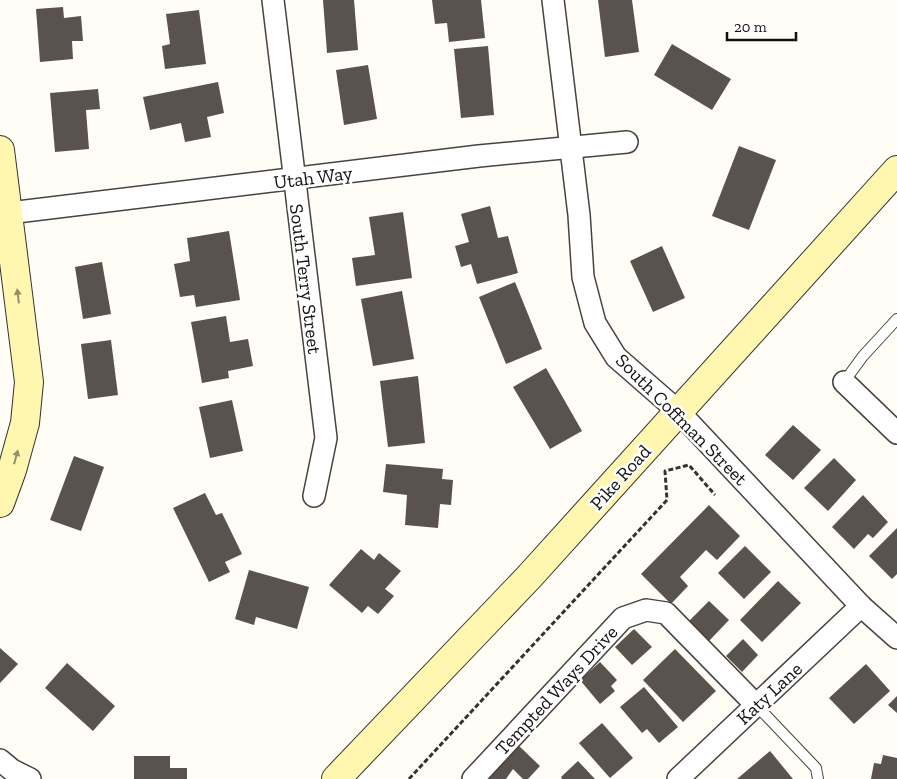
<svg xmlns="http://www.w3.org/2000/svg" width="897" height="779" viewBox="0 0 897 779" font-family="'Zilla Slab',serif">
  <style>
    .building { fill: #5a524d }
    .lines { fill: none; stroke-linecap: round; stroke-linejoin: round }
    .lane-casing { stroke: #444; stroke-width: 12 }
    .street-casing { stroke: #444; stroke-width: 24 }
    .secondary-casing { stroke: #333; stroke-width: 30 }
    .path { stroke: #333; stroke-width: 3; stroke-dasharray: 5 2.5; stroke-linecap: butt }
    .lane { stroke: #fff; stroke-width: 10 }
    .street { stroke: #fff; stroke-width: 21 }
    .secondary { stroke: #fff6b0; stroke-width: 28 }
    .oneway { fill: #948f68 }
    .labels { text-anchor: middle; stroke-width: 5; stroke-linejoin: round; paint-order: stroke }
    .street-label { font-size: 19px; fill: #111; stroke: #fff }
  </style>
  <rect width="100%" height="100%" fill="#fffdf5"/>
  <!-- building -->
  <g class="building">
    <path d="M323,0H354L358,50L327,53Z"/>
    <path d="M432,0H481L485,38L449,42L447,23L435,24Z"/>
    <path d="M598,0H632L639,52L605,57Z"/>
    <path d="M63,7L64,18L81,16L83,41H72L73,59L40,62L36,9Z"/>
    <path d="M199,10L206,64L165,69L162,46L170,44L166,14Z"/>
    <path d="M672,44L731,79L712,110L654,75Z"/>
    <path d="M488,46L494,115L461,118L454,49Z"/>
    <path d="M368,65L377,119L344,125L336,70Z"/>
    <path d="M218,82L224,113L207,117L211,137L185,142L181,123L150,130L143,97Z"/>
    <path d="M98,89L100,109L86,110L89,149L55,152L50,93Z"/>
    <path d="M739,146L776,160L749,230L712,216Z"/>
    <path d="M490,206L498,238L508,236L518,273L477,284L471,264L461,267L455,246L469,242L461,214Z"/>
    <path d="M403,212L412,278L356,286L352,258L375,255L369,217Z"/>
    <path d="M229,231L240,300L196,307L194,295L180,297L174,264L190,261L187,238Z"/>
    <path d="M662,246L685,298L653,312L630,261Z"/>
    <path d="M102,262L111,314L83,319L75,267Z"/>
    <path d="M515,282L542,349L506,364L479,297Z"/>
    <path d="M402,291L414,359L373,366L361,299Z"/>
    <path d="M226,316L230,342L248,339L253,366L228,371L229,378L202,383L191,322Z"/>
    <path d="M111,340L118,395L88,399L81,344Z"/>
    <path d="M546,368L582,431L550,449L513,387Z"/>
    <path d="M418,376L425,443L388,447L380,381Z"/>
    <path d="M232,400L243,451L210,458L199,407Z"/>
    <path d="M793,425L821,450L793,480L765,455Z"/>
    <path d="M74,456L104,467L81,531L50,520Z"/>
    <path d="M834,458L856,480L828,511L804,488Z"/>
    <path d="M386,464L443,469L442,479L453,480L451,505L440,504L438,528L405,525L407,495L383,492Z"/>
    <path d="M205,493L216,515L222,513L242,554L225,562L230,572L209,582L173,508Z"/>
    <path d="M863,495L888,522L873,538L868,534L854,549L832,527Z"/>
    <path d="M709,505L740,536L717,560L706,550L680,577L688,586L671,604L641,574Z"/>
    <path d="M897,528V574L892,579L869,556Z"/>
    <path d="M745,546L771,572L744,599L718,573Z"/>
    <path d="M361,549L374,560L379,553L401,571L385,589L394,596L378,614L368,606L362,613L329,585Z"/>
    <path d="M249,570L309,587L297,629L256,617L254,625L235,619Z"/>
    <path d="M778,581L801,603L762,642L740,620Z"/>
    <path d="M709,601L729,620L709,641L689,621Z"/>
    <path d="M634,629L652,647L632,665L615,647Z"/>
    <path d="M743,639L758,655L742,672L726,656Z"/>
    <path d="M0,648L18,664L0,683Z"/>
    <path d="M675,649L716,691L683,722L643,680Z"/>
    <path d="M600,662L617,680L611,686L615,691L600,704L580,680Z"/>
    <path d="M67,663L115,706L93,731L45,688Z"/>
    <path d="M866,664L890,691L854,724L829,698Z"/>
    <path d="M644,687L678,727L659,743L647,729L642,733L620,707Z"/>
    <path d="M897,696V713L888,705Z"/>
    <path d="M602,723L633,758L610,778L579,743Z"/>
    <path d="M516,743L540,766L528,779H523L513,769L506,779H487Z"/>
    <path d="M770,751L793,779H737Z"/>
    <path d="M883,755L897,758V779H871L874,763L881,764Z"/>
    <path d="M134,756H170V768H187V779H134Z"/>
    <path d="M578,761L595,779H562L561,777Z"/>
  </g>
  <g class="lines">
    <!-- lane casing -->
    <g class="lane-casing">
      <g id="lane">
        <path d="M844,382L863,356L897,319"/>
        <path d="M756,705L816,768L818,779"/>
      </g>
    </g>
    <!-- street casing -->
    <g class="street-casing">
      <g id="street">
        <path d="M273,0L326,438L314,496"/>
        <path d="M553,0L579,215L583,277L595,323L616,357L679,412L861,606L897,638"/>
        <path d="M0,214L479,156L627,142"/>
        <path d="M844,382L897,433"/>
        <path d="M0,760L12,770L30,779"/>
        <path d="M473,779L623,618L646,610L666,613L756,705"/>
        <path d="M678,779L861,606"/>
      </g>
    </g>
    <!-- secondary casing -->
    <g class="secondary-casing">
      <g id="secondary">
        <path d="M0,150L29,382L25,423L12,470L0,503"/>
        <path d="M336,779L529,577L897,170"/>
      </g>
    </g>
    <!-- path -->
    <path class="path" d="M409,779L667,500L665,471L689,465L715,495"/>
    <!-- lane -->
    <use href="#lane" class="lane"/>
    <!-- street -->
    <use href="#street" class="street"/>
    <!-- secondary -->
    <use href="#secondary" class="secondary"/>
  </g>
  <!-- one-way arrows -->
  <defs><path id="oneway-solid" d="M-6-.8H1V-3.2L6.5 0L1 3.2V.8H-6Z" transform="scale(1.25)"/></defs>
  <g class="oneway">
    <use href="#oneway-solid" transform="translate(18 296) rotate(-97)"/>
    <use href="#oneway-solid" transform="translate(16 457) rotate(-75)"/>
  </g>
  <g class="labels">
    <!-- street labels -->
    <g class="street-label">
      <text transform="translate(313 177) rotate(-7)" y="7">Utah Way</text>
      <text transform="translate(306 279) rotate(83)" y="7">South Terry Street</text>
      <text transform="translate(682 419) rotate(45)" y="7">South Coffman Street</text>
      <text transform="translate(620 477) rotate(-48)" y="7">Pike Road</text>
      <text transform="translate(556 690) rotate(-47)" y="7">Tempted Ways Drive</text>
      <text transform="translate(769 693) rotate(-43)" y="7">Katy Lane</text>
    </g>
  </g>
  <!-- scale -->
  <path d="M727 32v8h69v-8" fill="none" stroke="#111111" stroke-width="2.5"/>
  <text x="734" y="32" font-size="15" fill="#111111" stroke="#ffffff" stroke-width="4" paint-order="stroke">20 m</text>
</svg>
